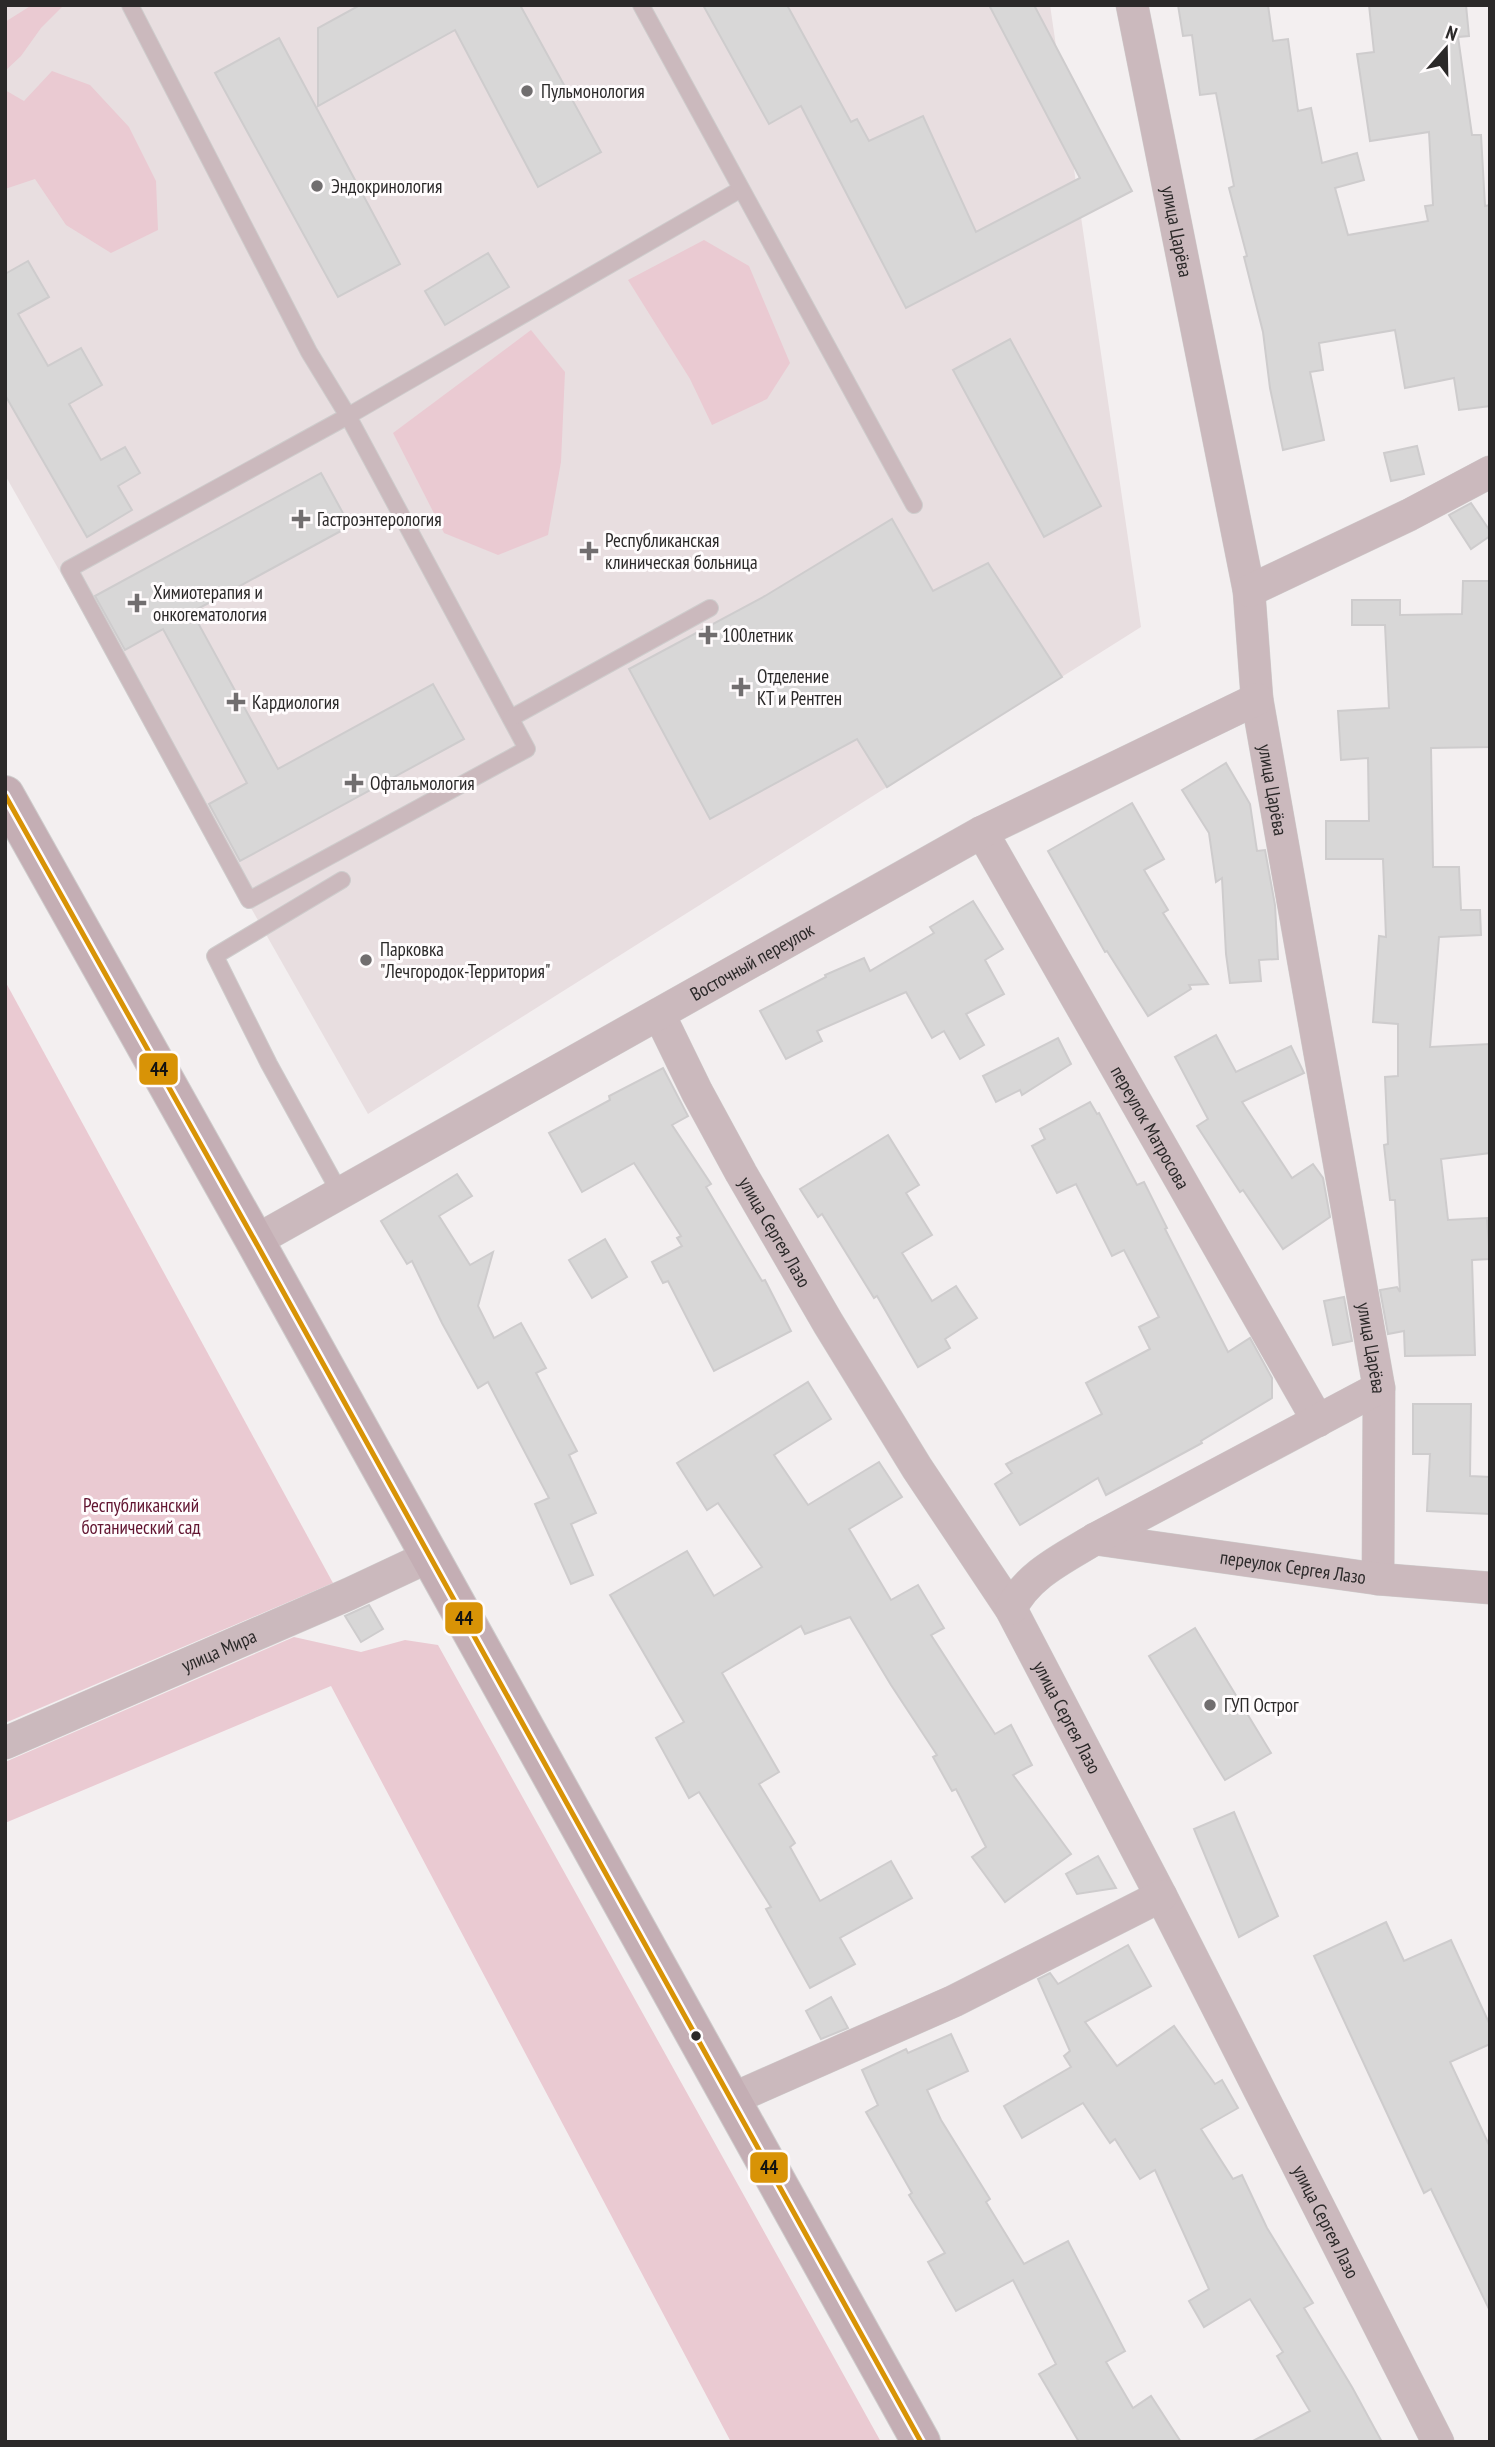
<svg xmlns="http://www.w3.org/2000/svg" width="1495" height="2447" viewBox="0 0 1495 2447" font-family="'PT Sans Narrow',sans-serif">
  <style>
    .built { fill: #e8dee0 }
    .green { fill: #eacad2 }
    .building { fill: #d8d7d7; stroke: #cecccd; stroke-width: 2 }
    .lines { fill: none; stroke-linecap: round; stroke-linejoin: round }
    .lane-casing { stroke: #cecccc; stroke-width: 18 }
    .street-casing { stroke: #cecccc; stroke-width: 33 }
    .primary-casing { stroke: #cecccc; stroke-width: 40 }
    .lane { stroke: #cbb9bd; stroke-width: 16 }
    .street { stroke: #cbb9bd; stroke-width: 32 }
    .primary { stroke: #c4aeb4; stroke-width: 38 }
    .bus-1-casing { stroke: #fffcfd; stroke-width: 10 }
    .bus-1 { stroke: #d89306; stroke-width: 5 }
    .poi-dot { fill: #716e6f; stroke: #fffcfd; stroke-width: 2.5 }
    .bus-dot { fill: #2b2929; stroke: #fffcfd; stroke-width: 2.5 }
    .labels { text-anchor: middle; stroke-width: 6; stroke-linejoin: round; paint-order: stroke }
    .poi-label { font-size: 19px; fill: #2b2929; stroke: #fffcfd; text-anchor: start }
    .street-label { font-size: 19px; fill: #2b2929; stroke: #fffcfd }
    .park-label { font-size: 19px; fill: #611430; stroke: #fffcfd }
    .line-badge { stroke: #fffcfd; stroke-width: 2.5 }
    .pale-badge-label { font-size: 19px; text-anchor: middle; font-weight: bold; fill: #111 }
  </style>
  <rect width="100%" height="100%" fill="#f3eff0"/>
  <!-- built -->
  <path class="built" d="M5,5H1050L1141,627L368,1114L5,475Z"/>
  <!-- green -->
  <g class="green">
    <path d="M32,5H64L41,28L21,56L5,71V22Z"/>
    <path d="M52,71L90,85L129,127L156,181L158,230L111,253L66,225L35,179L5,189V90L24,101Z"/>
    <path d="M704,240L749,266L790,363L767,399L712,425L690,379L628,280Z"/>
    <path d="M531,330L565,372L561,462L548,535L498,555L444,533L393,433Z"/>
    <path d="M5,981L333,1583L5,1723Z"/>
    <path d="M294,1637L361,1652L405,1640L438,1645L881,2442H731L331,1686L5,1823V1762Z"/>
  </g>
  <!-- building -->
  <g class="building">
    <path d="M360,5H520L601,152L538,187L455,30L318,106V28Z"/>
    <path d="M703,5H787L851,122L857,119L869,141L923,116L976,232L1080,178L989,5H1034L1132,191L906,308L801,106L769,124Z"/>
    <path d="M1178,5H1268L1273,41L1288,39L1298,111L1311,108L1322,163L1357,153L1364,180L1335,188L1348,235L1428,221L1425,206L1433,205L1429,132L1370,141L1357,54L1374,52L1369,5H1466L1469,36L1458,37L1472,135H1481L1485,206L1490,205V406L1459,410L1454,378L1405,388L1395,330L1319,343L1323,370L1310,372L1324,440L1283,450L1270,388L1263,332L1244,257L1247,256L1229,188L1234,186L1216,93L1200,95L1192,35L1183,36Z"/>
    <path d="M279,38L400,264L338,297L215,73Z"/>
    <path d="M488,253L509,287L445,325L425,291Z"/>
    <path d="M28,261L49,297L18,314L48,366L81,348L102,385L69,404L101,460L125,447L140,473L118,486L132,510L87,537L5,395V274Z"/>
    <path d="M1010,339L1101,506L1044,537L953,370Z"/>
    <path d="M1417,446L1424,474L1391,481L1384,453Z"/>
    <path d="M321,473L350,526L192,612L278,769L433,684L464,739L240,861L209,804L247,783L163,629L125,650L95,596Z"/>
    <path d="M1471,503L1490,531V536L1471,549L1449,515Z"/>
    <path d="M892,519L933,591L988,563L1062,677L887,787L857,739L710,819L629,669L765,596Z"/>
    <path d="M1463,581H1490V747L1431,748L1433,867H1459L1461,910H1480L1481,935L1439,937L1430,1047L1490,1044V1153L1441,1159L1448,1220L1487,1218L1490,1259L1472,1260L1475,1355L1405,1356L1404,1331L1388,1334L1380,1290L1397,1287L1400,1292L1395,1200H1390L1384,1145L1388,1144L1385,1077L1398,1076V1024L1373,1022L1379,936L1386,937L1383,859H1326V821H1369L1368,758L1341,760L1338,711L1389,708L1385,625H1352V600H1400V615L1462,614Z"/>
    <path d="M1226,763L1250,804L1257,851L1265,850L1275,905L1278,959L1259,960L1261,981L1230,983L1226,954L1222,878L1216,882L1209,833L1182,790Z"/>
    <path d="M1132,803L1164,859L1144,870L1168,910L1163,913L1208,984L1189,985L1191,989L1148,1016L1107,951L1105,952L1048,851Z"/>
    <path d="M973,901L1003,949L985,960L1004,994L966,1014L984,1045L960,1059L944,1031L932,1038L906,992L817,1031L822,1041L786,1059L760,1011L826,977L825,975L864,958L870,971L934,933L930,927Z"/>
    <path d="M1216,1035L1236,1072L1291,1046L1304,1073L1242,1102L1292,1178L1313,1164L1323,1178L1330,1217L1283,1249L1243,1190L1240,1192L1197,1126L1208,1119L1175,1057Z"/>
    <path d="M1058,1038L1071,1064L1022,1095L1020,1090L996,1102L983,1076Z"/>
    <path d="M663,1068L688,1116L672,1125L711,1184L706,1187L762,1281L765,1280L791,1331L714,1371L668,1281L663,1283L652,1262L682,1246L677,1238L681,1236L634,1163L582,1192L549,1133L610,1100L609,1096Z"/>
    <path d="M1090,1102L1097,1114L1099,1113L1137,1185L1144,1182L1167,1228L1165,1229L1228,1352L1250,1338L1272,1378V1398L1201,1441L1202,1443L1106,1495L1098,1478L1020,1525L995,1484L1012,1473L1006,1464L1102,1414L1086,1383L1150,1349L1139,1327L1159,1317L1124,1250L1112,1256L1076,1184L1057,1193L1032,1146L1045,1139L1040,1129Z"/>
    <path d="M888,1135L919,1185L906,1193L932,1235L902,1253L932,1301L956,1286L977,1318L945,1339L950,1348L918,1367L877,1296L874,1298L822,1214L818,1217L800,1189Z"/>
    <path d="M457,1174L472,1196L439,1216L470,1265L493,1252L478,1306L494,1338L521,1323L546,1368L536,1373L577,1451L569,1455L596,1513L571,1524L593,1575L571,1584L535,1504L549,1498L488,1382L478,1388L442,1323L412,1261L407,1264L381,1221Z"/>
    <path d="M605,1239L627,1277L592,1298L569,1260Z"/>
    <path d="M1344,1297L1352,1341L1333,1345L1324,1301Z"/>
    <path d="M808,1382L831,1419L774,1455L808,1505L879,1462L902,1497L849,1529L891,1600L918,1585L944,1628L931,1635L995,1734L1011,1725L1032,1765L1013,1775L1071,1854L1005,1902L972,1857L986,1847L956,1789L952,1791L933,1757L937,1755L891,1685L850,1617L805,1634L801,1626L722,1673L779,1772L759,1784L795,1843L790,1847L820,1901L891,1861L912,1898L840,1938L855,1964L810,1988L766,1909L771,1907L699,1792L689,1798L656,1738L684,1722L610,1595L687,1551L714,1596L762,1567L718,1503L707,1510L677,1463Z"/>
    <path d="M1413,1404H1471L1470,1476L1490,1477V1514L1427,1511L1430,1454H1413Z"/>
    <path d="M369,1605L383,1629L361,1642L345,1616Z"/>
    <path d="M1195,1628L1271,1753L1225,1780L1149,1656Z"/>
    <path d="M1234,1812L1278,1916L1239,1937L1194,1829Z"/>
    <path d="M1098,1856L1116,1888L1077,1894L1066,1874Z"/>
    <path d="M1386,1922L1404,1961L1451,1940L1490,2025V2044L1450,2062L1490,2147V2311L1431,2189L1424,2193L1314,1956Z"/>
    <path d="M1128,1945L1151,1986L1085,2022L1117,2066L1174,2026L1215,2084L1222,2080L1238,2108L1201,2129L1233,2179L1242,2175L1267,2228L1313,2303L1304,2308L1352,2387L1382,2442H1251L1310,2411L1277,2356L1283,2352L1250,2299L1204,2327L1189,2301L1209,2289L1155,2170L1140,2179L1115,2139L1110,2143L1083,2103L1022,2138L1004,2106L1071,2067L1064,2056L1070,2051L1038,1979L1050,1973L1058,1984Z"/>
    <path d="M831,1997L848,2028L821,2039L806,2011Z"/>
    <path d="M951,2034L968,2071L927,2090L941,2120L990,2199L986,2202L1024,2264L1068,2241L1125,2351L1106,2362L1133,2408L1151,2396L1181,2442H1079L1039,2374L1056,2364L1013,2280L956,2311L928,2262L945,2253L909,2195L912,2193L866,2112L878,2105L862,2070L906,2049L908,2053Z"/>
  </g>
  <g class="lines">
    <!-- lane casing -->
    <g class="lane-casing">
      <g id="lane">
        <path d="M130,5L309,352L348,416L527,749L249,900L69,569L348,416L741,189"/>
        <path d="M641,5L914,505"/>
        <path d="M511,718L710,608"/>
        <path d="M340,1193L269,1064L215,956L342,880"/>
      </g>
    </g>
    <!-- street casing -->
    <g class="street-casing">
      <g id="street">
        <path id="s1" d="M1132,5L1249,591L1257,699L1379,1388L1378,1579"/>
        <path d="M1249,591L1409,515L1490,472"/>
        <path id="s2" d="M982,832L1318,1421"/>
        <path id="s3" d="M659,1014L697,1092L741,1173L828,1323L917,1468L1011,1609L1161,1896L1438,2442"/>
        <path id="s4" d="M255,1241L982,832L1257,699"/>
        <path id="s5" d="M1095,1539L1378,1579L1490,1588"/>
        <path d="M1011,1609C1027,1575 1064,1558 1095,1539L1379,1388"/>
        <path id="s6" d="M5,1743L349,1594L430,1556"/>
        <path d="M732,2099L954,2001L1161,1896"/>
      </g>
    </g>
    <!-- primary casing -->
    <g class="primary-casing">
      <path id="primary" d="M5,795L255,1241L921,2442"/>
    </g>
    <!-- lane -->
    <use href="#lane" class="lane"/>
    <!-- street -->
    <use href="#street" class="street"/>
    <!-- primary -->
    <use href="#primary" class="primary"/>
    <!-- bus-1 casing -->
    <g class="bus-1-casing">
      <path id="bus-1" d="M5,795L255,1241L921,2442"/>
    </g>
    <!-- bus-1 -->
    <use href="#bus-1" class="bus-1"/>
  </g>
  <!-- markers -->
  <g class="poi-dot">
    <circle cx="527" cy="91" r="7"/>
    <circle cx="317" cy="186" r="7"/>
    <path d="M297.5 508.5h7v7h7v7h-7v7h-7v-7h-7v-7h7z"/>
    <path d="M585.5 540.5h7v7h7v7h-7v7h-7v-7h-7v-7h7z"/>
    <path d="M133.5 592.5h7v7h7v7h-7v7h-7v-7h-7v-7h7z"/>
    <path d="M704.5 624.5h7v7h7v7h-7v7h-7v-7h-7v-7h7z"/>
    <path d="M737.5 676.5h7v7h7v7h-7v7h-7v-7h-7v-7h7z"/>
    <path d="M232.5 691.5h7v7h7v7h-7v7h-7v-7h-7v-7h7z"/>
    <path d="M350.5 772.5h7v7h7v7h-7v7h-7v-7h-7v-7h7z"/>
    <circle cx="366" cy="960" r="7"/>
    <circle cx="1210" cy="1705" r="7"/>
  </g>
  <circle class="bus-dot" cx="696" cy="2036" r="6"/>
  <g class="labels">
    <!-- poi labels -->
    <g class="poi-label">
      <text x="541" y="98">Пульмонология</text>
      <text x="331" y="193">Эндокринология</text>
      <text x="317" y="526">Гастроэнтерология</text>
      <text x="605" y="547">Республиканская<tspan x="605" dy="22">клиническая больница</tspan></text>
      <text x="153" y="599">Химиотерапия и<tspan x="153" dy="22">онкогематология</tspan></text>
      <text x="722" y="642">100летник</text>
      <text x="757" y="683">Отделение<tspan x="757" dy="22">КТ и Рентген</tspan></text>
      <text x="252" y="709">Кардиология</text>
      <text x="370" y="790">Офтальмология</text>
      <text x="380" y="956">Парковка<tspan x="380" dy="22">"Лечгородок-Территория"</tspan></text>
      <text x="1224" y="1712">ГУП Острог</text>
    </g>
    <!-- street labels -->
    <g class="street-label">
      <text dy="7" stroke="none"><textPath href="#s1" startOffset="231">улица Царёва</textPath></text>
      <text dy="7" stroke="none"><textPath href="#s1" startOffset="798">улица Царёва</textPath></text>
      <text dy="7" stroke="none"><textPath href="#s4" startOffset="570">Восточный переулок</textPath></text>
      <text dy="7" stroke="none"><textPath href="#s2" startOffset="340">переулок Матросова</textPath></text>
      <text dy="7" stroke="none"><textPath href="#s3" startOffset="247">улица Сергея Лазо</textPath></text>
      <text dy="7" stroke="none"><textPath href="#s1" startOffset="1365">улица Царёва</textPath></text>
      <text dy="7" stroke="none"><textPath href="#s5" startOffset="200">переулок Сергея Лазо</textPath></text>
      <text dy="7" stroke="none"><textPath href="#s6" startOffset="233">улица Мира</textPath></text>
      <text dy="7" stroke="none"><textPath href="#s3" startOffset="814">улица Сергея Лазо</textPath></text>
      <text dy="7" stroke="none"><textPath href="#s3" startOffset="1381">улица Сергея Лазо</textPath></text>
    </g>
    <!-- park labels -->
    <g class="park-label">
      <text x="141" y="1512">Республиканский<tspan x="141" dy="22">ботанический сад</tspan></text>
    </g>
  </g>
  <g class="line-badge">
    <rect x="138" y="1052" width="41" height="34" rx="7" fill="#d89306"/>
    <rect x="444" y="1601" width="40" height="34" rx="7" fill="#d89306"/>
    <rect x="749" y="2151" width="40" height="33" rx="7" fill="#d89306"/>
  </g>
  <g class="pale-badge-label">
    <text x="159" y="1076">44</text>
    <text x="464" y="1625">44</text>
    <text x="769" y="2174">44</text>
  </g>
  <!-- border -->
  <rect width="1495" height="2447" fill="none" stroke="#2b2929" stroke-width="14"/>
  <!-- north arrow -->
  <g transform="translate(1446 49) rotate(20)" stroke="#fffcfd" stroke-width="5" paint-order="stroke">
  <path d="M0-5L12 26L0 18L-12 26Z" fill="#2b2929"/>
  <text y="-10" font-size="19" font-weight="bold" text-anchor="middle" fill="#2b2929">N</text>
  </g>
</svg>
